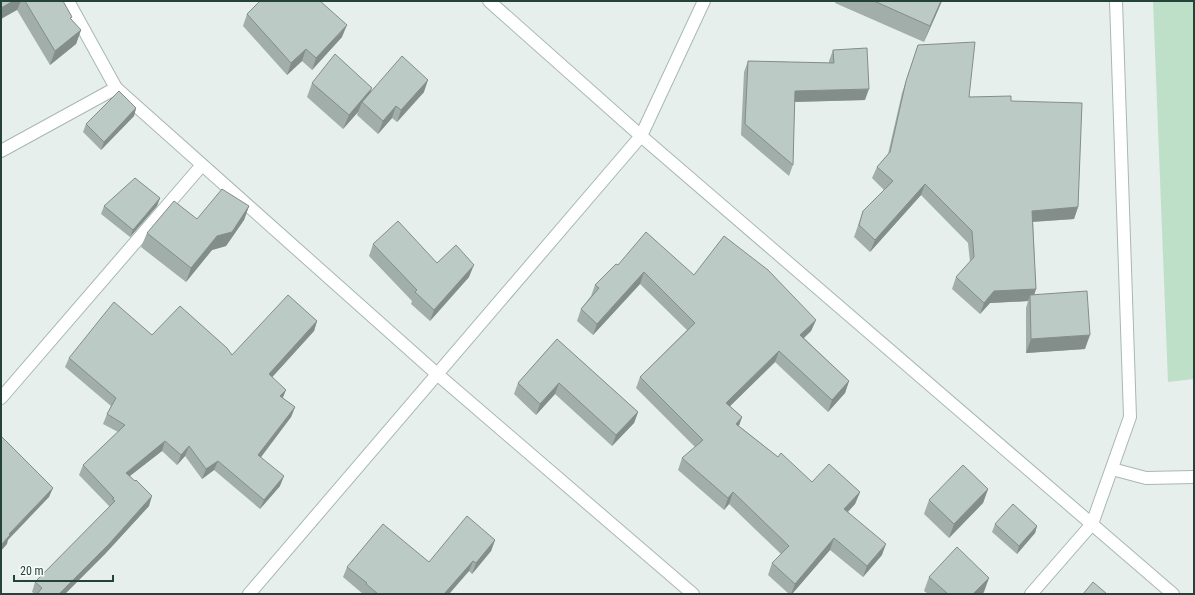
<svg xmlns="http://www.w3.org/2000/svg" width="1195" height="595" viewBox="0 0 1195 595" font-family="'Roboto Condensed',sans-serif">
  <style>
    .green { fill: #bfe0c8 }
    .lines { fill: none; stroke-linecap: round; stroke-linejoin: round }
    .service-casing { stroke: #a8b8b2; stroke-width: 14 }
    .minor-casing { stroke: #a8b8b2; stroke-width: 14 }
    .tertiary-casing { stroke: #a8b8b2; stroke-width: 14 }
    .service { stroke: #fff; stroke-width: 12 }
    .minor { stroke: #fff; stroke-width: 12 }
    .tertiary { stroke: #fff; stroke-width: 12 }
    .wall { fill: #a1aea9 }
    .shaded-wall { fill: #838d89 }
    .building { fill: #bbcac4; stroke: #838d89 }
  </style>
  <rect width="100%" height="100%" fill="#e6efeb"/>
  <!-- green -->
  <path class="green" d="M1153,1H1194V379L1168,382Z"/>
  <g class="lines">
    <!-- service casing -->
    <g class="service-casing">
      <path id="service" d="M1112,469L1146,478L1194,477"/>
    </g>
    <!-- minor casing -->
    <g class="minor-casing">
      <g id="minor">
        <path d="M68,1L116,88L437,374L693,594"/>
        <path d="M1,151L116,88"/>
        <path d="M1,398L202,165"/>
        <path d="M249,594L641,136L704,1"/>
        <path d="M1031,594L1092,524L1130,417L1116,1"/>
      </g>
    </g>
    <!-- tertiary casing -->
    <g class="tertiary-casing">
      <path id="tertiary" d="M489,1L641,136L1173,594"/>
    </g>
    <!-- service -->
    <use href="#service" class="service"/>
    <!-- minor -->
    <use href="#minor" class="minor"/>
    <!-- tertiary -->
    <use href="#tertiary" class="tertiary"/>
  </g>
  <!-- wall -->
  <g class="wall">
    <path d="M1,1H63L71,19L81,30L76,44L50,65L17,10Z"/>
    <path d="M836,1H942L924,42L835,3Z"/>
    <path d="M247,14L342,37L312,70L302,61L287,75L243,26Z"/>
    <path d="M918,45L969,97L1011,101L1078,207L1074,219L1033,222L1036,289L1034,295L1085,349L1026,353V308L1028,301L990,303L980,314L952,289L956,277L970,262L968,243L921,195L870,252L854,237L863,211L884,190L872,178L877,167L888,154L902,93Z"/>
    <path d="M833,50L865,100L794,102L793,165L789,176L741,135L744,72L748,61L829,63V61Z"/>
    <path d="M312,83L370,92H424L397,122L392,118L378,134L357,115L358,112L343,129L307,97Z"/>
    <path d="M136,108L134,116L101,150L83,132L86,124Z"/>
    <path d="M160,198L157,206L130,237L101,214L104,206Z"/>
    <path d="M249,206L244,220L226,246L212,250L186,282L141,247L147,233Z"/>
    <path d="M373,244L437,263L469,277L430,321L411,304L412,301L369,256Z"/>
    <path d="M618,265L694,275L816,320L811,331L804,338L849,381L845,393L828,412L775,362L730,406L742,417L739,426L778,457L812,482L860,492L855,504L848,512L882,555L863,577L830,550L792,594H789L768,575L772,563L781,554L729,504L724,510L678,470L682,458L695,447L636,388L640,377L687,330L640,284L593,335L577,321L581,309L591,296L595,285Z"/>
    <path d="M317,321L314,331L272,377L283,398L295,407L291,417L261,457L280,486L260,509L214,470L202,479L185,456L177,465L162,451L130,476L149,506L105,554L65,594H35L32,592L35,582L110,507L79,475L83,465L118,432L103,424L107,414L111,406L65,367L69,358L152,335L232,355Z"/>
    <path d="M557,339L638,412L634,423L612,446L555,394L536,415L514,394L518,383Z"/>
    <path d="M988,489L983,503L949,538L924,514L929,500Z"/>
    <path d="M995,524L1037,526L1035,533L1017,554L992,532Z"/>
    <path d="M495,540L491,551L472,574L469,571L449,594H363L343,577L347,567L429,562Z"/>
    <path d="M929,577L984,592L982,594H928L924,591Z"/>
  </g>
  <!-- shaded-wall -->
  <g class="shaded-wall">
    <path d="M13,1H21L17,10L1,19V8Z"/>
    <path d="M941,1H942L924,42L930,26Z"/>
    <path d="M347,25L342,37L312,70L316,58Z"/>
    <path d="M81,30L76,44L50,65L55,51Z"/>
    <path d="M306,49L302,61L287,75L291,63Z"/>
    <path d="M428,80L424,92L397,122L401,110Z"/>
    <path d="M372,88L367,102H362L358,112L343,129L349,115Z"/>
    <path d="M869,89L865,100L791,102L795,91Z"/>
    <path d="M396,106L392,118L378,134L383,121Z"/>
    <path d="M136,108L134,116L101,150L104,142Z"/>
    <path d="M925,184L921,195L870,252L875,240Z"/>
    <path d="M160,198L157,206L130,237L133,230Z"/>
    <path d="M249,206L244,220L226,246L212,250L186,282L191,268L217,236Z"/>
    <path d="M1078,207L1074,219L1028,222L1032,211Z"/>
    <path d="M474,265L469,277L430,321L434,310Z"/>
    <path d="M644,272L640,284L593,335L597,324Z"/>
    <path d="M1036,289L1032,301L1030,295L1028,301L990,303L980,314L984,303L994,291Z"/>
    <path d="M816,320L811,331L795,346L800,335Z"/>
    <path d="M317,321L314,331L266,384L269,374Z"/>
    <path d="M1090,335L1085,349L1026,353L1031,339Z"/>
    <path d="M779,351L775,362L722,414L726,403Z"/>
    <path d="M849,381L845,393L828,412L832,400Z"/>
    <path d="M559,383L555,394L536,415L540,404Z"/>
    <path d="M286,390L282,400L280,396Z"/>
    <path d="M295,407L291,417L255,465L258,455Z"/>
    <path d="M638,412L634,423L612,446L616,435Z"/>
    <path d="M742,417L738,428L736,424Z"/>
    <path d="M165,441L162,451L122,482L126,473Z"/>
    <path d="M189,446L185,456L177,465L181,455Z"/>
    <path d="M218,461L214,470L202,479L206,469Z"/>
    <path d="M284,476L280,486L260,509L264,500Z"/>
    <path d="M53,488L49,497L8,540L7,544L1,551V545L9,534Z"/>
    <path d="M988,489L983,503L949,538L954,524Z"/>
    <path d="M733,492L729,504L724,510L728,498Z"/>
    <path d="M860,492L855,504L840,520L844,509Z"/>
    <path d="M152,496L149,506L105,554L65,594H59Z"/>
    <path d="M1037,526L1035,533L1017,554L1019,546Z"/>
    <path d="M834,538L830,550L792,594H791L795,584Z"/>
    <path d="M495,540L491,551L472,574L476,563Z"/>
    <path d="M886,544L882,555L863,577L867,566Z"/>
    <path d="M473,561L469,571L449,594H444Z"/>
    <path d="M989,578L984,592L982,594H973Z"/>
  </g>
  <!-- building -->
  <g class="building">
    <path d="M1,1H13L1,8Z"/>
    <path d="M25,1H63L72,17L70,18L81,30L55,51Z"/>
    <path d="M260,1H320L347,25L316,58L306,49L291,63L247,14Z"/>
    <path d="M874,1H941L930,26Z"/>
    <path d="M975,42L969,97L1011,96V101L1082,103L1078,207L1032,211L1036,289L994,291L984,303L956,277L974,257L972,231L925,184L875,240L859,225L863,211L893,181L877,167L890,152L906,81L918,45Z"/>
    <path d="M867,48L869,89L795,91L793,165L745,124L748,61L834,63L833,50Z"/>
    <path d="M335,54L372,88L349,115L312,83Z"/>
    <path d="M402,56L428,80L401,110L396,106L383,121L362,102Z"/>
    <path d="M119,91L136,108L104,142L86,124Z"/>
    <path d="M135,178L160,198L133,230L104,206Z"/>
    <path d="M222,189L249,206L232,232L217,236L191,268L147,233L174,201L197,219Z"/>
    <path d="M398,221L437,263L456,245L474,265L434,310L415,292L417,290L373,244Z"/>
    <path d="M646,232L694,275L724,236L768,270L816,320L800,335L849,381L832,400L779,351L726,403L742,417L736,424L778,457L781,453L812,482L829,464L860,492L844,509L886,544L867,566L834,538L795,584L772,563L789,546L733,492L728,498L682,458L703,440L640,377L695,323L644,272L597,324L581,309L599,288L595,285L616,264L618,265Z"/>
    <path d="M1087,291L1090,335L1031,339L1030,295Z"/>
    <path d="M288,295L317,321L269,374L286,390L280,396L295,407L258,455L284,476L264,500L218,461L206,469L189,446L181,455L165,441L126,473L135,481L136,480L152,496L109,544L59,594H37L42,588L35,582L115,501L112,499L114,498L83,465L125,425L107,414L116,398L69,358L114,302L152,335L180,306L227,348L232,355Z"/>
    <path d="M557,339L638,412L616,435L559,383L540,404L518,383Z"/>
    <path d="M1,436L53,488L9,534L10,535L1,545Z"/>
    <path d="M963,465L988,489L954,524L929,500Z"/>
    <path d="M1013,504L1037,526L1019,546L995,524Z"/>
    <path d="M467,516L495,540L476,563L473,561L444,594H378L366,584L367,583L347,567L383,524L429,562Z"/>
    <path d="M957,547L989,578L973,594H948L929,577Z"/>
    <path d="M1093,582L1107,594H1083Z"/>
  </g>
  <!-- border -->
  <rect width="1195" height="595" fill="none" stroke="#24423a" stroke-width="4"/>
  <!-- scale -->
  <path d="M14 575v6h99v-6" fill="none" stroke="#24423a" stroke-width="2"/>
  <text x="20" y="575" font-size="12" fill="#24423a" stroke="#f7fbf9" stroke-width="3" paint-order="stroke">20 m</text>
</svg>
